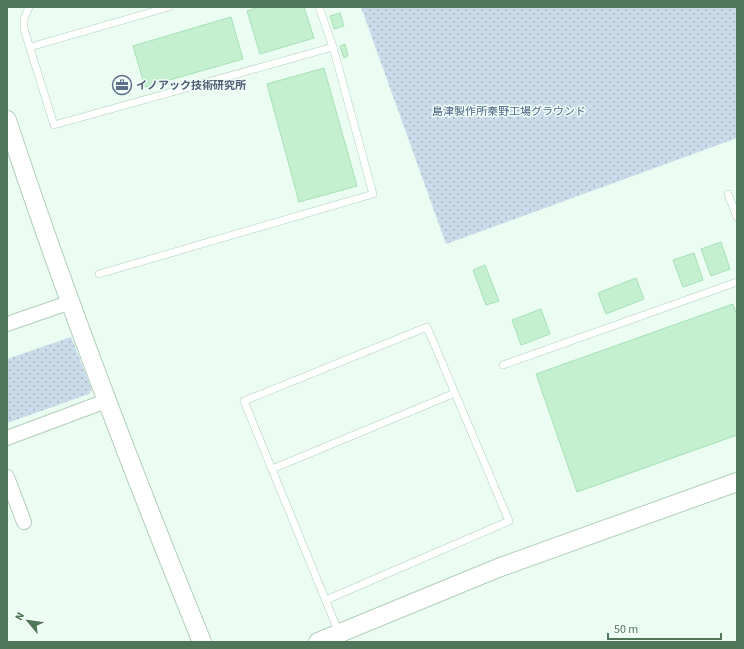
<svg xmlns="http://www.w3.org/2000/svg" width="744" height="649" viewBox="0 0 744 649" font-family="'Source Sans 3','Noto Sans JP',sans-serif">
  <style>
    .grass { fill: url(#grass-dots) }
    .building { fill: #c4f0d0; stroke: #a6e1b5 }
    .lines { fill: none; stroke-linecap: round; stroke-linejoin: round }
    .service-casing { stroke: #b1ceba; stroke-width: 8 }
    .minor-casing { stroke: #b1ceba; stroke-width: 16 }
    .tertiary-casing { stroke: #b1ceba; stroke-width: 20 }
    .service { stroke: #fff; stroke-width: 7 }
    .minor { stroke: #fff; stroke-width: 14 }
    .tertiary { stroke: #fff; stroke-width: 18 }
    .labels { text-anchor: middle; stroke-width: 3; stroke-linejoin: round; paint-order: stroke }
    .service-label { font-size: 11px; font-weight: bold; fill: #4e5e75; stroke: #f2fef8; text-anchor: start }
    .park-label { font-size: 11px; fill: #4d6687; stroke: #f2fef8 }
  </style>
  <defs>
    <pattern id="grass-dots" width="8" height="8" patternUnits="userSpaceOnUse"><rect width="8" height="8" fill="#cadbe9"/><path d="M2 2h.1M6 6h.1" fill="none" stroke="#a6b6c0" stroke-width="1.8" stroke-linecap="round"/></pattern>
  </defs>
  <rect width="100%" height="100%" fill="#ebfcf3"/>
  <!-- grass -->
  <g class="grass">
    <path d="M361,7H737V138L446,244Z"/>
    <path d="M71,337L92,390L89,394L7,423V359Z"/>
  </g>
  <!-- building -->
  <g class="building">
    <path d="M260,7H304L314,38L260,54L247,11Z"/>
    <path d="M340,13L344,26L334,29L330,16Z"/>
    <path d="M231,17L243,59L145,87L133,46Z"/>
    <path d="M345,44L348,56L344,58L340,46Z"/>
    <path d="M324,68L357,186L299,202L267,84Z"/>
    <path d="M721,242L730,269L711,276L701,249Z"/>
    <path d="M694,253L703,280L683,287L673,260Z"/>
    <path d="M485,265L499,301L486,305L473,270Z"/>
    <path d="M636,278L644,299L606,314L598,293Z"/>
    <path d="M733,304L737,316V435L577,492L536,374Z"/>
    <path d="M541,309L550,334L521,345L512,320Z"/>
  </g>
  <g class="lines">
    <!-- service casing -->
    <g class="service-casing">
      <g id="service">
        <path d="M29,7L24,19V29L54,125L333,47"/>
        <path d="M30,47L169,7"/>
        <path d="M728,194L737,217"/>
        <path d="M99,274L373,194L333,47L319,7"/>
        <path d="M503,365L737,282"/>
        <path d="M272,469L455,393"/>
        <path d="M326,600L509,521L427,327L244,401L339,633"/>
      </g>
    </g>
    <!-- minor casing -->
    <g class="minor-casing">
      <g id="minor">
        <path d="M7,324L71,302"/>
        <path d="M7,438L106,401"/>
        <path d="M7,477L24,522"/>
      </g>
    </g>
    <!-- tertiary casing -->
    <g class="tertiary-casing">
      <g id="tertiary">
        <path d="M7,120C65,297 132,470 202,642"/>
        <path d="M318,642L498,568L737,482"/>
      </g>
    </g>
    <!-- service -->
    <use href="#service" class="service"/>
    <!-- minor -->
    <use href="#minor" class="minor"/>
    <!-- tertiary -->
    <use href="#tertiary" class="tertiary"/>
  </g>
  <!-- icons -->
  <defs>
    <g id="office-ring" transform="scale(1)"><circle r="9.5" fill="#f2fef8" stroke="#5c6f8a" stroke-width="1.5"/><path d="M-6-3h4V-5.5h4V-3h4V5H-6ZM-1-4.5V-3h2v-1.5ZM-6 0V1H6V0Z" fill="#5c6f8a"/></g>
  </defs>
  <g fill-rule="evenodd">
    <use href="#office-ring" x="122" y="85"/>
  </g>
  <g class="labels">
    <!-- service labels -->
    <g class="service-label">
      <text x="136" y="89">イノアック技術研究所</text>
    </g>
    <!-- park labels -->
    <g class="park-label">
      <text x="509" y="115">島津製作所秦野工場グラウンド</text>
    </g>
  </g>
  <!-- border -->
  <rect width="744" height="649" fill="none" stroke="#4f7658" stroke-width="16"/>
  <!-- north arrow -->
  <g transform="translate(28 621) rotate(299)" stroke="#f2fef8" stroke-width="3" paint-order="stroke">
  <path d="M0-3L7 15L0 10L-7 15Z" fill="#4f7658"/>
  <text y="-6" font-size="11" font-weight="bold" text-anchor="middle" fill="#4f7658">N</text>
  </g>
  <!-- scale -->
  <path d="M608 633v6h113v-6" fill="none" stroke="#4f7658" stroke-width="2"/>
  <text x="614" y="633" font-size="12" fill="#4f7658" stroke="#f2fef8" stroke-width="3" paint-order="stroke">50 m</text>
</svg>
